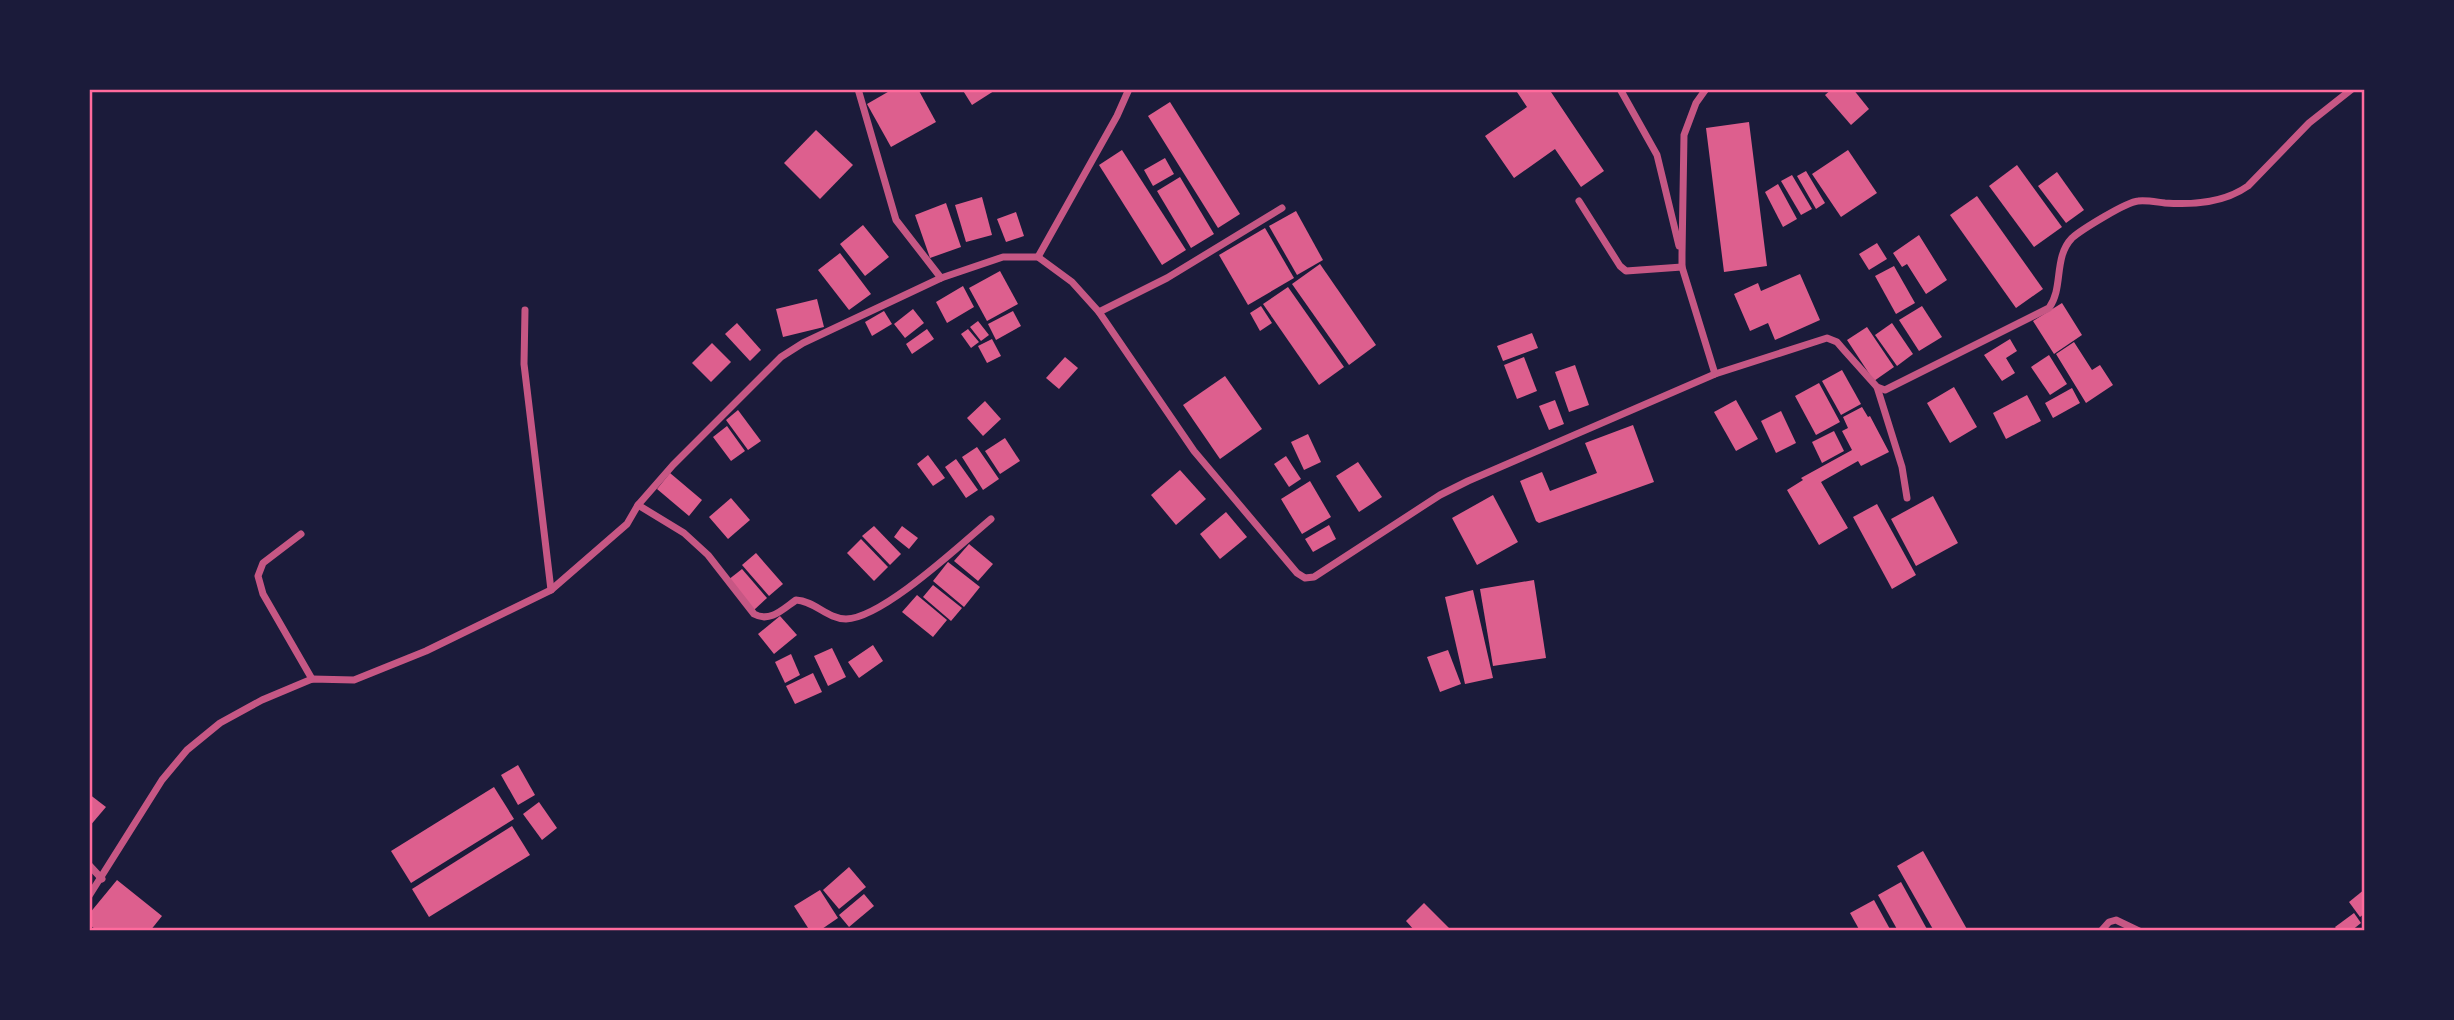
<svg xmlns="http://www.w3.org/2000/svg" width="2454" height="1020" viewBox="0 0 2454 1020" font-family="Quicksand,sans-serif">
  <style>
    .building { fill: #dd5f8e }
    .lines { fill: none; stroke-linecap: round; stroke-linejoin: round }
    .minor { stroke: #c65784; stroke-width: 7 }
    .neatline { fill: none; stroke: #ff6b9d; stroke-width: 2.5 }
  </style>
  <rect width="100%" height="100%" fill="#1b1b3a"/>
  <!-- building -->
  <g class="building">
    <path d="M893,89H918L936,122L891,147L867,104Z"/>
    <path d="M962,89H997L972,105Z"/>
    <path d="M1515,89H1549L1604,171L1581,187L1555,149L1514,178L1485,136L1527,107Z"/>
    <path d="M1832,89H1853L1869,109L1851,125L1825,95Z"/>
    <path d="M1170,102L1240,214L1218,228L1148,116Z"/>
    <path d="M1749,122L1767,266L1724,272L1706,128Z"/>
    <path d="M816,130L853,165L820,199L784,163Z"/>
    <path d="M1122,150L1186,250L1162,265L1099,165Z"/>
    <path d="M1848,150L1877,193L1841,217L1812,174Z"/>
    <path d="M1165,158L1174,174L1153,186L1144,170Z"/>
    <path d="M2017,165L2062,227L2034,247L1989,186Z"/>
    <path d="M1806,171L1825,203L1816,209L1797,176Z"/>
    <path d="M2057,172L2084,210L2066,223L2038,186Z"/>
    <path d="M1792,175L1812,209L1801,215L1781,181Z"/>
    <path d="M1180,177L1214,234L1191,248L1157,191Z"/>
    <path d="M1778,184L1797,219L1783,227L1765,192Z"/>
    <path d="M1977,196L2043,289L2016,308L1950,215Z"/>
    <path d="M982,197L992,235L966,242L955,205Z"/>
    <path d="M946,203L961,247L930,258L915,215Z"/>
    <path d="M1296,211L1323,260L1297,275L1269,226Z"/>
    <path d="M1016,212L1024,236L1006,242L997,219Z"/>
    <path d="M863,225L889,257L865,276L840,244Z"/>
    <path d="M1265,228L1294,278L1248,305L1219,255Z"/>
    <path d="M1919,235L1947,280L1926,294L1907,264L1902,267L1893,253Z"/>
    <path d="M1877,243L1887,259L1869,270L1859,254Z"/>
    <path d="M840,253L871,294L849,310L818,270Z"/>
    <path d="M1320,264L1376,345L1349,365L1292,284Z"/>
    <path d="M1894,266L1915,303L1896,314L1875,276Z"/>
    <path d="M1000,271L1018,304L987,321L969,288Z"/>
    <path d="M1800,274L1820,320L1775,340L1768,323L1750,331L1734,294L1758,283L1761,291Z"/>
    <path d="M963,286L974,307L947,323L936,302Z"/>
    <path d="M1288,287L1344,367L1319,385L1263,304Z"/>
    <path d="M817,299L824,327L783,337L776,309Z"/>
    <path d="M2062,303L2082,335L2054,354L2033,321Z"/>
    <path d="M1261,306L1272,323L1260,331L1250,313Z"/>
    <path d="M1922,306L1942,337L1919,351L1899,320Z"/>
    <path d="M913,309L924,323L905,338L894,324Z"/>
    <path d="M884,311L892,324L872,336L865,322Z"/>
    <path d="M1013,311L1021,326L996,340L988,324Z"/>
    <path d="M978,321L989,335L981,341L970,327Z"/>
    <path d="M737,323L761,350L750,361L725,334Z"/>
    <path d="M1892,323L1913,354L1897,366L1875,335Z"/>
    <path d="M1867,327L1894,367L1874,381L1847,340Z"/>
    <path d="M927,329L934,339L912,354L906,344Z"/>
    <path d="M968,329L979,342L971,348L961,334Z"/>
    <path d="M1532,333L1538,348L1503,361L1497,346Z"/>
    <path d="M992,339L1001,356L987,363L978,346Z"/>
    <path d="M2010,339L2017,351L2006,358L2015,373L2002,381L1984,355Z"/>
    <path d="M2074,342L2092,370L2100,365L2113,385L2086,403L2056,354Z"/>
    <path d="M712,343L731,362L711,382L692,363Z"/>
    <path d="M2049,355L2067,384L2050,395L2031,367Z"/>
    <path d="M1065,357L1078,368L1059,389L1046,378Z"/>
    <path d="M1524,357L1537,391L1517,399L1504,365Z"/>
    <path d="M1575,365L1589,405L1569,412L1555,372Z"/>
    <path d="M1842,370L1861,404L1841,415L1822,381Z"/>
    <path d="M1225,376L1262,429L1220,459L1183,405Z"/>
    <path d="M1819,383L1840,422L1816,435L1795,396Z"/>
    <path d="M1954,387L1977,427L1950,443L1927,403Z"/>
    <path d="M2072,388L2080,403L2053,418L2045,403Z"/>
    <path d="M2027,395L2041,421L2006,439L1993,413Z"/>
    <path d="M1555,400L1564,424L1549,430L1539,406Z"/>
    <path d="M1736,400L1758,439L1736,451L1714,412Z"/>
    <path d="M985,401L1001,419L983,436L967,418Z"/>
    <path d="M1862,407L1868,417L1870,416L1889,452L1861,466L1858,461L1821,482L1848,528L1819,545L1787,490L1803,480L1801,478L1852,450L1842,431L1848,428L1843,417Z"/>
    <path d="M738,410L761,441L748,450L726,420Z"/>
    <path d="M1781,411L1796,443L1776,453L1761,421Z"/>
    <path d="M1633,425L1654,482L1539,523L1536,521L1520,481L1542,472L1550,491L1597,473L1585,443Z"/>
    <path d="M727,426L745,451L731,461L713,437Z"/>
    <path d="M1834,431L1844,451L1822,463L1812,442Z"/>
    <path d="M1308,434L1321,462L1304,470L1291,442Z"/>
    <path d="M1005,438L1020,461L1000,474L985,451Z"/>
    <path d="M977,447L999,479L983,490L962,457Z"/>
    <path d="M928,455L945,478L933,486L917,464Z"/>
    <path d="M1286,456L1301,479L1289,487L1274,464Z"/>
    <path d="M956,459L978,490L966,498L945,467Z"/>
    <path d="M1358,462L1382,497L1359,512L1336,476Z"/>
    <path d="M1180,470L1206,499L1176,525L1151,495Z"/>
    <path d="M670,473L702,500L689,516L657,489Z"/>
    <path d="M1310,481L1331,517L1302,534L1281,499Z"/>
    <path d="M1493,495L1518,542L1477,565L1452,518Z"/>
    <path d="M1933,496L1958,543L1916,566L1891,519Z"/>
    <path d="M731,498L750,520L728,539L709,517Z"/>
    <path d="M1877,504L1916,575L1892,589L1853,517Z"/>
    <path d="M1226,512L1247,537L1220,559L1200,534Z"/>
    <path d="M1329,525L1336,539L1313,552L1305,539Z"/>
    <path d="M874,526L901,554L890,565L862,536Z"/>
    <path d="M902,526L918,538L909,549L894,537Z"/>
    <path d="M861,539L888,567L874,581L847,553Z"/>
    <path d="M969,544L993,564L978,581L954,561Z"/>
    <path d="M756,553L783,584L769,596L742,565Z"/>
    <path d="M948,562L980,587L964,607L933,581Z"/>
    <path d="M742,569L767,598L754,610L728,580Z"/>
    <path d="M1534,580L1546,658L1493,666L1480,589Z"/>
    <path d="M933,585L962,608L951,621L923,597Z"/>
    <path d="M1473,590L1493,678L1465,684L1445,597Z"/>
    <path d="M917,595L947,620L933,637L902,612Z"/>
    <path d="M780,616L797,635L774,654L758,634Z"/>
    <path d="M873,645L883,661L859,678L848,662Z"/>
    <path d="M832,648L846,677L828,686L814,656Z"/>
    <path d="M1448,650L1461,684L1440,692L1427,657Z"/>
    <path d="M791,654L800,675L785,683L775,662Z"/>
    <path d="M813,673L822,692L795,704L786,686Z"/>
    <path d="M518,765L535,795L518,805L501,775Z"/>
    <path d="M494,787L514,819L411,883L391,851Z"/>
    <path d="M89,794L106,807L89,827Z"/>
    <path d="M539,802L557,828L542,840L523,814Z"/>
    <path d="M512,826L530,855L429,917L412,889Z"/>
    <path d="M1923,851L1968,931H1934L1897,866Z"/>
    <path d="M849,867L866,887L839,909L823,890Z"/>
    <path d="M117,880L162,916L150,931H97L89,924V914Z"/>
    <path d="M1901,882L1928,931H1898L1878,895Z"/>
    <path d="M2365,889V913L2360,917L2349,902Z"/>
    <path d="M820,890L838,918L819,931H810L794,906Z"/>
    <path d="M864,894L874,906L849,927L839,915Z"/>
    <path d="M1874,900L1891,931H1860L1850,913Z"/>
    <path d="M1424,903L1452,931H1415L1406,921Z"/>
    <path d="M2354,913L2361,923L2351,931H2338L2335,927Z"/>
  </g>
  <g class="lines">
    <!-- minor -->
    <g class="minor">
      <path d="M858,89L896,220L941,278"/>
      <path d="M1620,89L1657,155L1679,246"/>
      <path d="M1706,89L1696,103L1684,135L1682,254V267L1715,374"/>
      <path d="M1579,201L1620,266L1626,271L1682,267"/>
      <path d="M1038,257L1117,116L1129,89"/>
      <path d="M525,310L524,364L551,590"/>
      <path d="M1099,312L1167,278L1282,208"/>
      <path d="M1877,387L1902,467L1907,498"/>
      <path d="M638,505L684,533L708,555L754,614C770,623 783,609 796,600C815,601 827,619 846,619C883,618 961,544 991,519"/>
      <path d="M301,534L263,563L258,576L263,594L312,679"/>
      <path d="M89,865L102,879"/>
      <path d="M89,896L162,780L187,750L220,723L262,700L312,679L354,680L426,651L551,590L627,524L638,505L673,465L781,357L803,343L941,278L1003,257H1038L1072,282L1099,312L1194,451L1297,573L1305,578L1314,577L1440,495L1468,481L1715,374L1827,338L1837,342L1843,349L1877,387L1885,390L2049,308C2064,287 2053,258 2072,238C2081,230 2126,202 2138,201C2147,200 2156,202 2165,203C2194,205 2224,203 2248,186L2309,123L2352,89"/>
      <path d="M2101,931L2109,922L2116,920L2139,931"/>
    </g>
  </g>
  <!-- border -->
  <rect width="2454" height="1020" fill="none" stroke="#1b1b3a" stroke-width="182"/>
  <rect x="91" y="91" width="2272" height="838" class="neatline"/>
</svg>
